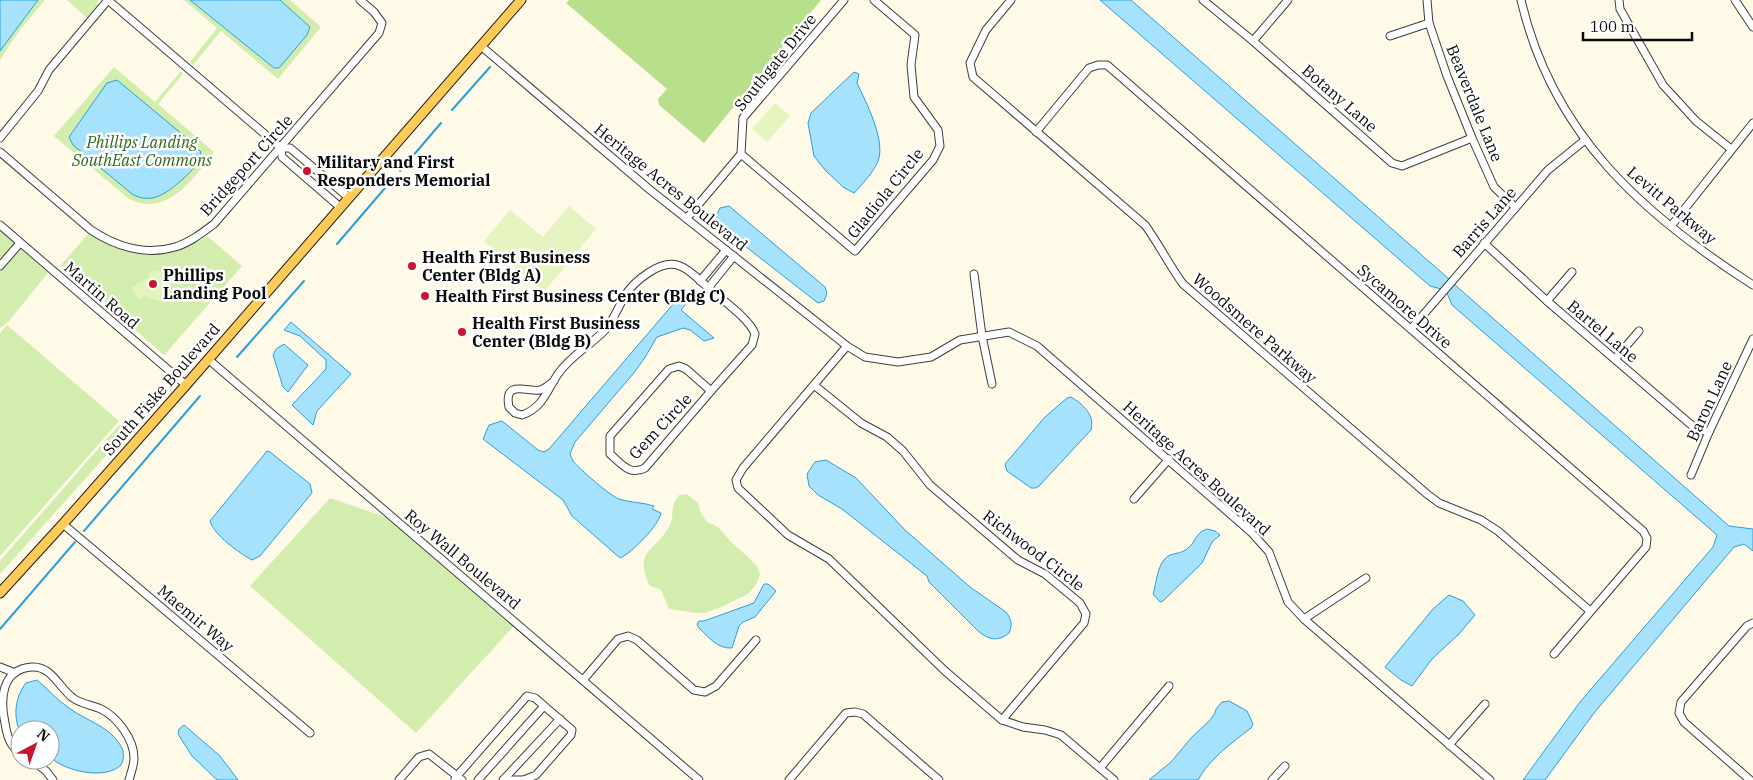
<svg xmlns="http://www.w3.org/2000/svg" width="1753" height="780" viewBox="0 0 1753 780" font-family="'IBM Plex Serif',serif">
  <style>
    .green { fill: #d3edae }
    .forest { fill: #b7df8c }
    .pitch { fill: #e5f3c1 }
    .water { fill: #a7e2fc; stroke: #27a0db }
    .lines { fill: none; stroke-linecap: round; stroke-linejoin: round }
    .stream { stroke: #27a0db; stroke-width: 2 }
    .minor-casing { stroke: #3e3e3e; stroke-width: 9 }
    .major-casing { stroke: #1c1c1c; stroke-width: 11 }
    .minor { stroke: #fff; stroke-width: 7 }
    .major { stroke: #ffcb58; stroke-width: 9 }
    .poi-dot { fill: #c7162b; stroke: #fff; stroke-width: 2 }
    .labels { text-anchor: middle; stroke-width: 5; stroke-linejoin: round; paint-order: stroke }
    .street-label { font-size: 16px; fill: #0b0b0b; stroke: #fff }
    .park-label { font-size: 16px; font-style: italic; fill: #2c6816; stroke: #fff }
    .poi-label { font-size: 16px; font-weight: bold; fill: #0b0b0b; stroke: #fff; text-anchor: start }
  </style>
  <rect width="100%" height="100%" fill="#fff9e8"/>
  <!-- green -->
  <g class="green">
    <path d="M0,0H45L19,31L0,60Z"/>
    <path d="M67,0H98L97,7L87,18Z"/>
    <path d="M184,0H290L321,27L278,79L221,31L193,65L190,62L217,28Z"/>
    <path d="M114,67L155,102L181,71L183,74L158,104L214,152C197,173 176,207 144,204C139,203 134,201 129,199L54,136Z"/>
    <path d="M0,231L48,273L8,322L0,328Z"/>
    <path d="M89,233C127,261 168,262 207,236L242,266L164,355L61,265Z"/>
    <path d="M7,325L119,421L0,556V333Z"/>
    <path d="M119,425L127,432L0,574V561Z"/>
    <path d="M687,494L698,503L701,513L707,522L718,527L732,543L747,556L757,566L760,574L756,585L748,594L719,608L704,613H696L669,609L661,590L650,586C632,550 656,552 670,525C675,514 669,508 679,495Z"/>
    <path d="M330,498L388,518L514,626L416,733L250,586Z"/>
  </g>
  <!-- forest -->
  <path class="forest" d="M569,0H821L704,143L659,105L658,99L667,89L566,3Z"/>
  <!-- pitch -->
  <g class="pitch">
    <path d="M775,103L790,116L767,142L752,129Z"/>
    <path d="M569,206L596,229L544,292L484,241L510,210L543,237Z"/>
    <path d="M157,270C166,274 172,286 170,295C161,305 155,299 145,296L139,299L131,288L147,278L150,272Z"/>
  </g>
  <!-- water -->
  <g class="water">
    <path d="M0,0H38L0,51Z"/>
    <path d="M190,0H280L310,27L307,35L279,68H274Z"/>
    <path d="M1100,0H1131L1449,279L1441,289L1430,286Z"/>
    <path d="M854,72L859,74L857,83C866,102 884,137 879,158C877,168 862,185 854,193L843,187L825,170L814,156L808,123L811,113Z"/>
    <path d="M117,80L188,139L201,152C199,165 192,170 184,178C169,191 153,206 132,194L73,145L69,137L107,83Z"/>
    <path d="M729,206L825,287L827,293L824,301L818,303L718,225L716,216L720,208Z"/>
    <path d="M1454,284L1729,526L1753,529V551L1744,544L1734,547L1594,713L1545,780H1523L1580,702L1713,547L1717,535L1452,305L1447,293Z"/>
    <path d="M686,292L690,296V299L681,310L714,338L704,341L690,330L683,328L657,337L644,359L633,374L575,442L570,454C570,455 573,460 573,461C578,468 612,497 619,499C631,503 642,502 654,506L652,509L661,513C659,525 632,553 620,558L572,516L563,500L483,439L489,425L502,421L538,450L544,452L549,449L674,303Z"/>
    <path d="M291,322L351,374L317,411L313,425L292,405L326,369V360L300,336L284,330Z"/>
    <path d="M284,344L308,365L288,392L283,387L273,355L276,349Z"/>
    <path d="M1071,397C1083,404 1095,415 1091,430L1039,486L1035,488H1031L1007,471L1005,464L1045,417L1067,398Z"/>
    <path d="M267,451L270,452L310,484L312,493L260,556L252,560C239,553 214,535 210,521Z"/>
    <path d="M826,460L856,478L905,530L970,587L1006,612C1011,619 1013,625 1009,633C998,642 989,640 978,631L929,582L927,576L842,509L818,495L809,486L807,474L815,462Z"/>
    <path d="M1207,529L1215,531L1220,535L1212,542L1202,563L1163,601L1160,602L1153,594C1157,582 1157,561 1170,555C1176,553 1183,553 1188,548C1197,541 1194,534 1207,529Z"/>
    <path d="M764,584H768L776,591L755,617L743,622L739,626L732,648C717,649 709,637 699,628L697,624L699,621H704L754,603Z"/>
    <path d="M1449,595L1463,601L1475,615L1459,634L1432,659L1412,686L1401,680L1385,667L1433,609Z"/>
    <path d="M37,680C48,689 57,700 69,708C85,720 108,726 119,743C124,750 125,757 121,765C106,780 66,772 50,757V730H20V732C13,716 15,697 26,683Z"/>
    <path d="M1229,701L1247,711L1253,724L1251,728C1232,743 1210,758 1198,780H1149L1171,762L1192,737L1210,720L1215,713L1216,709L1222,702Z"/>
    <path d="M184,725L220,756L238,780H217L192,756L178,734L179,729Z"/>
  </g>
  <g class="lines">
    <!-- stream -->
    <g class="stream">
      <path d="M452,110L490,67"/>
      <path d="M400,171L441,123"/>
      <path d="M337,244L385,188"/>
      <path d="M237,357L304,281"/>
      <path d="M84,531L200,396"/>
      <path d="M0,629L75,542"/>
    </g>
    <!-- minor casing -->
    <g class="minor-casing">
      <g id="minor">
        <path d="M108,0L281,148L282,157L340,207"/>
        <path d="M1011,0L986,30L970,63L973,77L1145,225C1159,244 1169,265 1183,284L1427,494L1439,503L1481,520L1498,531L1590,611"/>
        <path d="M1203,0L1253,41L1392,163L1402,166L1472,138"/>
        <path d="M1427,0L1429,23L1447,76L1472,138L1494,187L1515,207"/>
        <path d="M1521,0C1552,134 1642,214 1753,285"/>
        <path d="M1619,0L1620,9L1663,85L1696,121L1731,149"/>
        <path d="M1735,0L1753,27"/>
        <path d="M1390,36L1429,23"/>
        <path d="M1253,41L1288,0"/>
        <path d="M481,46L649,189L847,346"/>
        <path d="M1036,132L1089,68L1098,65H1107L1643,531L1647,538L1646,547L1554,654"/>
        <path d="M0,138L38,91L49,70L108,0"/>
        <path d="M281,148H290L348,197"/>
        <path d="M0,152L91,230C115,246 145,256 175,247C189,243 202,233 214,224L379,33L382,23L374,12L360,0"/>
        <path d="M741,154L855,251L933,160L940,146L938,130L914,97L911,65L915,35L874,0"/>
        <path d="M687,218L741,154L743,118L844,0"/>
        <path d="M0,225L186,385"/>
        <path d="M1671,226L1753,123"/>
        <path d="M1484,243L1547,301L1696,429L1709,432"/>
        <path d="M0,266L20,243"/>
        <path d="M974,274L982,336L992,384"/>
        <path d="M700,281L726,250"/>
        <path d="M708,288L734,256"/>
        <path d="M1547,301L1572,272"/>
        <path d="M1411,329L1548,170L1585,140"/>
        <path d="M208,359L699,780"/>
        <path d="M1615,359L1639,331"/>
        <path d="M679,366L686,369L711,391L645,468C629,476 622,464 610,454V436L669,369Z"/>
        <path d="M554,381C550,384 545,389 540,390C530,393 503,378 509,407L515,413L522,415C543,408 547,390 558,374C571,355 590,346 605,330C614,319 618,308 624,297C633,282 661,258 680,266C691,270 701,282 710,289C722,300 750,319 755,334L752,345L711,391"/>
        <path d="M814,385L861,423L887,437L903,451L930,485L1018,560L1045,574L1080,603L1086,614L1084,623L1002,720"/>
        <path d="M1691,475L1709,432L1753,339"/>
        <path d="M1134,499L1169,459"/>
        <path d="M63,524L310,733"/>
        <path d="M1304,619L1366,578"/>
        <path d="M0,667L15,673"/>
        <path d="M584,679L618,639L628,636L637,640L694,690L705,692L716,686L756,640"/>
        <path d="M1449,745L1485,704"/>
        <path d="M20,753C17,751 14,748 12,745C8,739 6,730 5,723C0,700 1,669 32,667C52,666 59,688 73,698C81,704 92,705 101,709C117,717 134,739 134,758C134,765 131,773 129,780"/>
        <path d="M32,760L46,771L53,780"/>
        <path d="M1100,768L1169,686"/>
        <path d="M504,779L560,719"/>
        <path d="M399,780L419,757L429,754L457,776L455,779"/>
        <path d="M462,780L457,776L527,696L535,698L572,730L571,735L536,775L524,780"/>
        <path d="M478,780L544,706"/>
        <path d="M503,780H523"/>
        <path d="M789,780L846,713L855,712L863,714L939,780"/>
        <path d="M1114,780L1061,735L1045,730L1023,727L1002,720L945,671L829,559L788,535L738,488L736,480L743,468L847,346L865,357L898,362L931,357L960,340L1009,332L1037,346L1251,532L1269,552L1288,602L1304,619L1490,780"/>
        <path d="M1272,780L1285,766"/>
        <path d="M1750,780L1684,722L1679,713L1681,702L1747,626L1753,623"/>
      </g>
    </g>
    <!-- major casing -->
    <g class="major-casing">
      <path id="major" d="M0,593L63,524L186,385L521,0"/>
    </g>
    <!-- minor -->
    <use href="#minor" class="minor"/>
    <!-- major -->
    <use href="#major" class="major"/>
  </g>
  <!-- markers -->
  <g class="poi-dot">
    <circle cx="307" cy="171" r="5"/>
    <circle cx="412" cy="266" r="5"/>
    <circle cx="153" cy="284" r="5"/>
    <circle cx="425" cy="296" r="5"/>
    <circle cx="462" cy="332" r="5"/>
  </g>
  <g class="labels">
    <!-- street labels -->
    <g class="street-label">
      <text transform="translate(775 62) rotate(-51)" y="6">Southgate Drive</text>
      <text transform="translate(1340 98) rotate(41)" y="6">Botany Lane</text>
      <text transform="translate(1475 103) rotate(68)" y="6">Beaverdale Lane</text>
      <text transform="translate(246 165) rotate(-48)" y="6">Bridgeport Circle</text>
      <text transform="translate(671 187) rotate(39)" y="6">Heritage Acres Boulevard</text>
      <text transform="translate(885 193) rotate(-51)" y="6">Gladiola Circle</text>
      <text transform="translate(1672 205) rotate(40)" y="6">Levitt Parkway</text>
      <text transform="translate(1484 222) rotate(-49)" y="6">Barris Lane</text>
      <text transform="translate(102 295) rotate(41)" y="6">Martin Road</text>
      <text transform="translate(1405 306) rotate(41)" y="6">Sycamore Drive</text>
      <text transform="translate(1255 328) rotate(41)" y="6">Woodsmere Parkway</text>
      <text transform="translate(1603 331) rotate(40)" y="6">Bartel Lane</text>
      <text transform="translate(161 389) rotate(-49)" y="6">South Fiske Boulevard</text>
      <text transform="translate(1709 401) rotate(-65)" y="6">Baron Lane</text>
      <text transform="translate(660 426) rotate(-47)" y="6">Gem Circle</text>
      <text transform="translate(1197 468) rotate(42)" y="6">Heritage Acres Boulevard</text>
      <text transform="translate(1034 550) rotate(37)" y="6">Richwood Circle</text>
      <text transform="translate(463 559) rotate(40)" y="6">Roy Wall Boulevard</text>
      <text transform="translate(196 618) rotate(40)" y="6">Maemir Way</text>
    </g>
    <!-- park labels -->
    <g class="park-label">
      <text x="142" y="148">Phillips Landing<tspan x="142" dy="18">SouthEast Commons</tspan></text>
    </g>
    <!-- poi labels -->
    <g class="poi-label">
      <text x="317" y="168">Military and First<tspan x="317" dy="18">Responders Memorial</tspan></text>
      <text x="422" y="263">Health First Business<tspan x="422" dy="18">Center (Bldg A)</tspan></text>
      <text x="163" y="281">Phillips<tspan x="163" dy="18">Landing Pool</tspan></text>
      <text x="435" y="302">Health First Business Center (Bldg C)</text>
      <text x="472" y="329">Health First Business<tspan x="472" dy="18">Center (Bldg B)</tspan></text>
    </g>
  </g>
  <!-- north arrow -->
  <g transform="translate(35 745) rotate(41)"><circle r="24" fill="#ffffff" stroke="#9d9d9d"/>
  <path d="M0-4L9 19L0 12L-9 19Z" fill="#c7162b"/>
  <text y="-8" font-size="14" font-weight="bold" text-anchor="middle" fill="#0b0b0b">N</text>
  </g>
  <!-- scale -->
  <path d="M1583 32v8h109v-8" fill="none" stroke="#0b0b0b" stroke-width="2.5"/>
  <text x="1590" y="32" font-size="15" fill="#0b0b0b" stroke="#ffffff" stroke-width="4" paint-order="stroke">100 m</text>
</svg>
